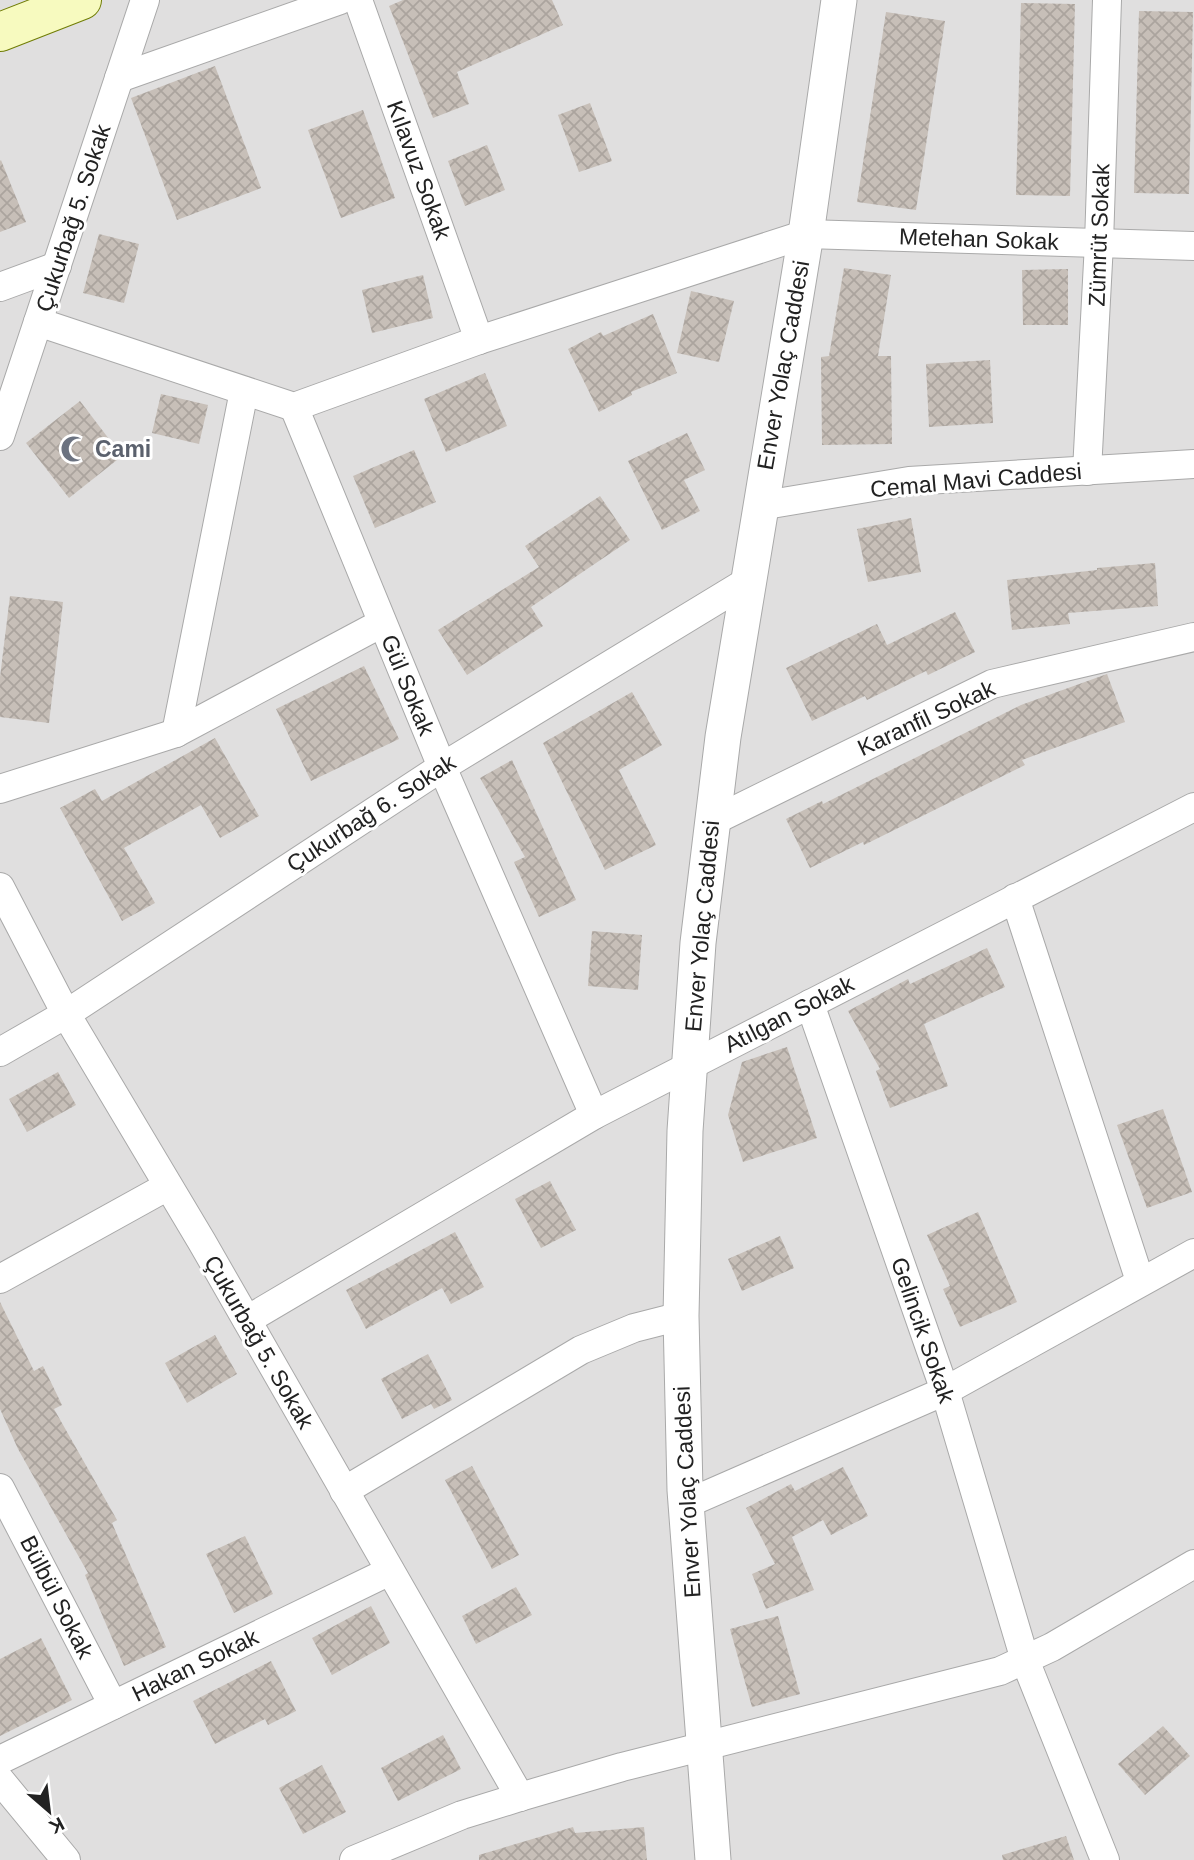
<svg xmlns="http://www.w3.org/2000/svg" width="1194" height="1860" viewBox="0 0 1194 1860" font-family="Arial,sans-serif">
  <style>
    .residential { fill: #e0dfdf }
    .building { fill: url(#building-cross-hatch) }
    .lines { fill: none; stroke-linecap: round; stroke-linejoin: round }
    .minor-casing { stroke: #a9a9a9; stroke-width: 30 }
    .tertiary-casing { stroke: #a9a9a9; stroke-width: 37 }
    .secondary-casing { stroke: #707d05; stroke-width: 40 }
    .minor { stroke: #fff; stroke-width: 28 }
    .tertiary { stroke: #fff; stroke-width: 35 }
    .secondary { stroke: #f7fabf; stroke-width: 38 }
    .labels { text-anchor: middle; stroke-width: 6; stroke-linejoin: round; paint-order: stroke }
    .street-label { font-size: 23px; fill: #222; stroke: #fff }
    .worship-label { font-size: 23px; font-weight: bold; fill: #5b616d; stroke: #fff; text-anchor: start }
  </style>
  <defs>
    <pattern id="building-cross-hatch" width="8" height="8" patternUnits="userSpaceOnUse" patternTransform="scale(1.75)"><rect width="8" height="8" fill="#c7bfb8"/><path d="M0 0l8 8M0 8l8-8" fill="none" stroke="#aba49e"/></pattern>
  </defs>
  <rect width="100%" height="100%" fill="#f2efe9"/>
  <!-- residential -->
  <rect class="residential" x="0" y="0" width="1194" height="1860"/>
  <!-- building -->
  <g class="building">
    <path d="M403,0H552L563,25L457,72L469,104L433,118L389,6Z"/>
    <path d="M1021,3L1075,4L1070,196L1016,195Z"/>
    <path d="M1139,11L1193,12L1189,194L1134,193Z"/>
    <path d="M886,12L945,21L916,210L857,202Z"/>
    <path d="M215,66L261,188L177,220L131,98Z"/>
    <path d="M590,103L612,161L579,172L558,115Z"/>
    <path d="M363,110L395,198L341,218L308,130Z"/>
    <path d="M487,145L505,190L465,206L448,161Z"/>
    <path d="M1,160L26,222L0,232V161Z"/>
    <path d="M99,234L139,244L124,303L83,293Z"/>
    <path d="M844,268L891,275L878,356H891L892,444L822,445L821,357L829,356Z"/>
    <path d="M1068,269V325H1023L1022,270Z"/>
    <path d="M423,275L433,318L372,333L362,290Z"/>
    <path d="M691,291L734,301L719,362L677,353Z"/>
    <path d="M653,314L677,373L631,392L632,395L599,412L568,349L601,332L603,336Z"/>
    <path d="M990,360L993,423L929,427L926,364Z"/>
    <path d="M485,373L507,426L446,452L424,399Z"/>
    <path d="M161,394L208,405L199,444L152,433Z"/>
    <path d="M80,401L122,456L69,498L26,443Z"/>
    <path d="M687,433L705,470L684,480L700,511L662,530L628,461Z"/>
    <path d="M414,450L436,502L375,528L353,476Z"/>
    <path d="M600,496L630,540L531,607L543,626L467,675L438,630L539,567L525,546Z"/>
    <path d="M911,518L921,572L868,582L857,529Z"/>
    <path d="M1155,563L1158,606L1068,613L1070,624L1012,630L1007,580L1097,570V568Z"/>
    <path d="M10,596L63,602L49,723L0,717V677Z"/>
    <path d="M955,612L975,652L928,675L926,671L867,700L865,696L812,721L786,668L877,624L887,645Z"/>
    <path d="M364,666L399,739L311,781L276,709Z"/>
    <path d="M1107,674L1125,722L1022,760L1025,765L864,845L863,842L810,868L786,819L822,801L823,804L1021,705Z"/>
    <path d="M632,692L662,745L619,770L656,845L605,870L543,743Z"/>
    <path d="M215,738L259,816L220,838L201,805L124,848L155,903L122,921L60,808L95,789L102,801Z"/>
    <path d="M512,760L576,900L539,917L514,862L525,857L480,778Z"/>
    <path d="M592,931L642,935L638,990L588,986Z"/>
    <path d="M987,948L1005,987L924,1024L948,1086L890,1108L876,1071L880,1069L848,1011L908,979L910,984Z"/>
    <path d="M787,1047L817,1138L743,1162L728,1115L742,1062Z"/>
    <path d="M58,1072L76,1105L27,1132L9,1099Z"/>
    <path d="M1163,1109L1192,1192L1147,1208L1117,1125Z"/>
    <path d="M550,1181L576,1230L541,1248L515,1199Z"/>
    <path d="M978,1212L1017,1302L960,1327L943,1289L950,1286L927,1235Z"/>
    <path d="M455,1232L484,1287L451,1304L442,1288L366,1329L346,1290Z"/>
    <path d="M780,1236L794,1268L742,1291L728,1259Z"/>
    <path d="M0,1302L34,1371L43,1366L62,1405L54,1409L117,1520L112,1523L166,1647L124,1666L85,1575L88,1573L18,1449L0,1409Z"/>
    <path d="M215,1335L237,1374L187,1403L165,1363Z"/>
    <path d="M428,1354L452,1400L434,1409L431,1404L402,1419L381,1379Z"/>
    <path d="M472,1466L519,1555L492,1569L445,1480Z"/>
    <path d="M843,1467L868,1516L831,1535L823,1520L792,1537L814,1590L766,1609L752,1574L775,1564L746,1508L791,1484L795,1491Z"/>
    <path d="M245,1536L273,1594L234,1613L206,1554Z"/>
    <path d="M516,1587L532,1615L476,1644L462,1616Z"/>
    <path d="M371,1606L390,1643L332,1675L312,1638Z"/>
    <path d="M778,1616L800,1694L752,1707L730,1629Z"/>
    <path d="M41,1638L72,1700L0,1736V1659Z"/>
    <path d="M271,1661L296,1711L268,1725L265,1719L215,1744L193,1701Z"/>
    <path d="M1163,1726L1190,1756L1145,1795L1118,1764Z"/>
    <path d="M443,1735L461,1769L398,1801L381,1768Z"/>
    <path d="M322,1765L346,1812L303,1834L279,1788Z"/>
    <path d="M573,1827L575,1833L644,1827L647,1860H479V1855Z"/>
    <path d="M1066,1836L1074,1860H1003L1002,1855Z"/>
  </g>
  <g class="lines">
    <!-- minor casing -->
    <g class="minor-casing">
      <g id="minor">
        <path d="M358,0L479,340"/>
        <path d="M119,78L340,0"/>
        <path d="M0,287L57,266"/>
        <path d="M38,322L294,407L479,340L806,234L1194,246"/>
        <path d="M294,407L442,767L594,1115"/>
        <path d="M0,436L145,0"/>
        <path d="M1087,471L1099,243L1107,0"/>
        <path d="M759,506L909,481L1194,464"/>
        <path d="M176,733L244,391"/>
        <path d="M0,789L176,733L382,623"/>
        <path d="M711,822L992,684L1194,637"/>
        <path d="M0,887L66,1014L202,1242L520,1797"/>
        <path d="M1015,898L1140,1281"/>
        <path d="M810,1004L945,1391L1025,1660L1105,1860"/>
        <path d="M0,1052L66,1014L442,767L748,581"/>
        <path d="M0,1279L168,1186"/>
        <path d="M247,1320L594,1115L1194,807"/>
        <path d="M0,1488L113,1705"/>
        <path d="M344,1491L581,1350L634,1328L681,1316"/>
        <path d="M686,1504L945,1391L1194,1253"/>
        <path d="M0,1760L390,1571"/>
        <path d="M0,1780L66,1860"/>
        <path d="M354,1860L462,1815L520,1797L622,1767L1000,1671L1052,1647L1194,1564"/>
      </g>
    </g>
    <!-- tertiary casing -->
    <g class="tertiary-casing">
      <path id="tertiary" d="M713,1860L685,1490L681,1316L685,1131L698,943L723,737L806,234L839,0"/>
    </g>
    <!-- secondary casing -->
    <g class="secondary-casing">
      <path id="secondary" d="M0,32L82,0"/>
    </g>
    <!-- minor -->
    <use href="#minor" class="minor"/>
    <!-- tertiary -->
    <use href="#tertiary" class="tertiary"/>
    <!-- secondary -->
    <use href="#secondary" class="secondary"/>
  </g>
  <!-- icons -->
  <defs>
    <g id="mosque-bare" transform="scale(2.1)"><path d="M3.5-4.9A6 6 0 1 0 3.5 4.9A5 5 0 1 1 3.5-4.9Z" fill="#6b7280" stroke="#fff" stroke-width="2.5" paint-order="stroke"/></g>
  </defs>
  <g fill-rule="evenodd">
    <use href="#mosque-bare" x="74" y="449"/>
  </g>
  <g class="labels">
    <!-- street labels -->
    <g class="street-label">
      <text transform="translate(419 170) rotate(70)" y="8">Kılavuz Sokak</text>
      <text transform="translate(73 218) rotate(-72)" y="8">Çukurbağ 5. Sokak</text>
      <text transform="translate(1099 235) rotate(-88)" y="8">Zümrüt Sokak</text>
      <text transform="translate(979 239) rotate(2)" y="8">Metehan Sokak</text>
      <text transform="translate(783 365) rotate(-80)" y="8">Enver Yolaç Caddesi</text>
      <text transform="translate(976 480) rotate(-5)" y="8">Cemal Mavi Caddesi</text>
      <text transform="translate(408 685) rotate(68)" y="8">Gül Sokak</text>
      <text transform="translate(926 718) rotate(-25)" y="8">Karanfil Sokak</text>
      <text transform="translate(371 813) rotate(-33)" y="8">Çukurbağ 6. Sokak</text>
      <text transform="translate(702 926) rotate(-85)" y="8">Enver Yolaç Caddesi</text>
      <text transform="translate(789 1014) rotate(-27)" y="8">Atılgan Sokak</text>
      <text transform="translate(923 1330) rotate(71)" y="8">Gelincik Sokak</text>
      <text transform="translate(259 1342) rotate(60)" y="8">Çukurbağ 5. Sokak</text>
      <text transform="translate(687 1492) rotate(-93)" y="8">Enver Yolaç Caddesi</text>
      <text transform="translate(57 1597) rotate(63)" y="8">Bülbül Sokak</text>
      <text transform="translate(195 1665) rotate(-26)" y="8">Hakan Sokak</text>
    </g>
    <!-- worship labels -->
    <g class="worship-label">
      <text x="95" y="457">Cami</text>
    </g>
  </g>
  <!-- north arrow -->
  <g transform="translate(49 1811) rotate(152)" stroke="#ffffff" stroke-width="5" paint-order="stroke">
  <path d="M0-5L12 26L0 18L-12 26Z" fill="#222222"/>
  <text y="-10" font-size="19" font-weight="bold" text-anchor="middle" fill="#222222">K</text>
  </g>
</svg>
